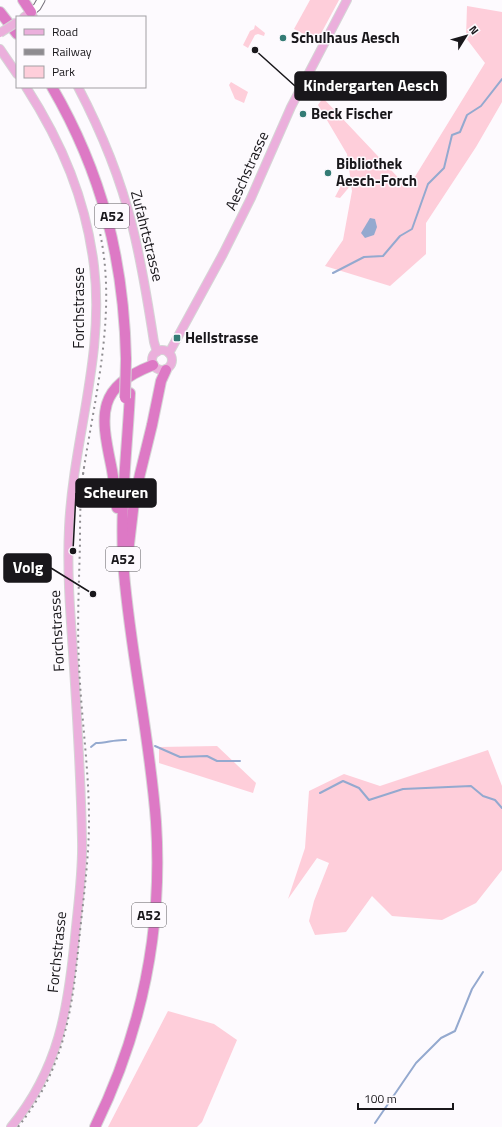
<svg xmlns="http://www.w3.org/2000/svg" width="502" height="1127" viewBox="0 0 502 1127" font-family="'Titillium Web',sans-serif">
  <style>
    .green { fill: #feceda }
    .water { fill: #94a9cf }
    .lines { fill: none; stroke-linecap: round; stroke-linejoin: round }
    .stream { stroke: #94a9cf; stroke-width: 2 }
    .minor-casing { stroke: #757079; stroke-width: 9 }
    .major-casing { stroke: #d6d5d6; stroke-width: 10 }
    .highway-casing { stroke: #d6d5d6; stroke-width: 12 }
    .minor { stroke: #fff; stroke-width: 7 }
    .major { stroke: #ebafdc; stroke-width: 8 }
    .highway { stroke: #dd79c5; stroke-width: 10 }
    .rail { stroke: #8e8c90; stroke-width: 2; stroke-dasharray: 2 4; stroke-linecap: butt }
    .major-bridge-casing { stroke: #d6d5d6; stroke-width: 10; stroke-linecap: butt }
    .highway-bridge-casing { stroke: #d6d5d6; stroke-width: 12; stroke-linecap: butt }
    .major-bridge { stroke: #ebafdc; stroke-width: 8 }
    .highway-bridge { stroke: #dd79c5; stroke-width: 10 }
    .poi-dot { fill: #347b75; stroke: #fdfafe; stroke-width: 1.5 }
    .labels { text-anchor: middle; stroke-width: 3; stroke-linejoin: round; paint-order: stroke }
    .shield { fill: #fdfafe; stroke: #5d5b5f; stroke-width: 1 }
    .shield-label { font-size: 14px; font-weight: bold; fill: #19171b }
    .poi-label { font-size: 15px; font-weight: bold; fill: #19171b; stroke: #fdfafe; text-anchor: start }
    .street-label { font-size: 15px; fill: #19171b; stroke: #fdfafe }
    .leader { fill: none; stroke: #19171b; stroke-width: 1.5 }
    .callout-dot { fill: #19171b; stroke: #fdfafe; stroke-width: 1.5 }
    .callout { fill: #19171b; stroke: #19171b; stroke-width: 1.5 }
    .callout-label { font-size: 16px; text-anchor: middle; font-weight: bold; fill: #fff }
  </style>
  <rect width="100%" height="100%" fill="#fdfafe"/>
  <!-- green -->
  <g class="green">
    <path d="M310,0H339L317,41L294,29Z"/>
    <path d="M467,6L502,12V102L476,147L426,223V254L390,286L325,266L343,240L352,191L351,185L340,198L335,197L344,180L351,183L347,154L318,105L323,98L408,188L485,63L466,38Z"/>
    <path d="M255,25L265,33L264,36L258,34L255,35L248,48L243,45L250,31L254,29Z"/>
    <path d="M231,82L248,92L244,103L235,99L229,85Z"/>
    <path d="M217,746L256,783L253,793L159,763V747Z"/>
    <path d="M488,750L502,786V870L476,903L442,920L392,916L372,896L346,932L315,935L309,921L314,901L329,863L317,858L288,899L305,848L309,791L344,774L380,786Z"/>
    <path d="M168,1011L214,1024L237,1040L202,1122L197,1127H108Z"/>
  </g>
  <!-- water -->
  <path class="water" d="M370,218L375,219L377,227L374,235L365,238L361,233Z"/>
  <g class="lines">
    <!-- stream -->
    <g class="stream">
      <path d="M333,273L364,257L383,256L400,236L412,229L428,184L444,168L452,135L460,132L467,115L481,106L502,79"/>
      <path d="M155,746L180,757L207,756L217,761H240"/>
      <path d="M91,747L96,743C106,743 116,739 126,740"/>
      <path d="M320,793L343,781L359,788L369,800L403,789L471,786L483,796L495,800L502,808"/>
      <path d="M375,1123L416,1063L441,1038L455,1031L472,989L483,972"/>
    </g>
    <!-- minor casing -->
    <g class="minor-casing">
      <path id="minor" d="M31,12L37,7L41,0"/>
    </g>
    <!-- major casing -->
    <g class="major-casing">
      <g id="major">
        <path d="M24,17L31,12L33,17"/>
        <path d="M0,49L17,74"/>
        <path d="M78,87C101,131 120,177 132,225C142,264 148,303 154,342L157,352"/>
        <circle cx="162" cy="360" r="10"/>
        <path d="M169,353L223,254L251,198L291,107L347,0"/>
        <path d="M11,1127C59,1069 68,1009 75,937C78,905 83,872 82,840C81,777 77,714 73,652C70,610 67,570 69,528C73,440 105,355 94,266C86,200 62,143 26,87"/>
      </g>
    </g>
    <!-- highway casing -->
    <g class="highway-casing">
      <g id="highway">
        <path d="M23,0L31,12"/>
        <path d="M0,12L17,34"/>
        <path d="M52,87C102,173 124,260 126,359"/>
        <path d="M117,508C115,494 114,479 111,465C100,413 97,387 153,365"/>
        <path d="M128,553L134,502L140,474L152,425L161,381L166,370"/>
        <path d="M95,1127C142,1031 163,929 156,822C150,738 131,656 124,573C119,513 127,453 130,393"/>
      </g>
    </g>
    <!-- minor -->
    <use href="#minor" class="minor"/>
    <!-- major -->
    <use href="#major" class="major"/>
    <!-- highway -->
    <use href="#highway" class="highway"/>
    <!-- rail -->
    <g class="rail">
      <path d="M83,474C95,395 117,313 100,233"/>
      <path d="M18,1127C64,1069 72,1012 79,941C83,901 89,860 89,820C89,768 81,716 79,664C77,624 79,583 80,543C80,518 80,493 84,468"/>
    </g>
    <!-- major-bridge casing -->
    <g class="major-bridge-casing">
      <path id="major-bridge" d="M0,33L17,22"/>
    </g>
    <!-- highway-bridge casing -->
    <g class="highway-bridge-casing">
      <path id="highway-bridge" d="M125,398L126,359"/>
    </g>
    <!-- major-bridge -->
    <use href="#major-bridge" class="major-bridge"/>
    <!-- highway-bridge -->
    <use href="#highway-bridge" class="highway-bridge"/>
  </g>
  <!-- markers -->
  <g class="poi-dot">
    <circle cx="283" cy="38" r="4"/>
    <circle cx="303" cy="114" r="4"/>
    <circle cx="328" cy="173" r="4"/>
    <rect x="173" y="334" width="8" height="8" rx="2"/>
  </g>
  <g class="labels">
    <!-- shield labels -->
    <g class="shield">
      <rect x="95" y="204" width="34" height="24" rx="3"/>
      <rect x="106" y="547" width="34" height="24" rx="3"/>
      <rect x="132" y="903" width="34" height="24" rx="3"/>
    </g>
    <g class="shield-label">
      <text x="112" y="221">A52</text>
      <text x="123" y="564">A52</text>
      <text x="149" y="920">A52</text>
    </g>
    <!-- poi labels -->
    <g class="poi-label">
      <text x="291" y="43">Schulhaus Aesch</text>
      <text x="311" y="119">Beck Fischer</text>
      <text x="336" y="169">Bibliothek<tspan x="336" dy="17">Aesch-Forch</tspan></text>
      <text x="185" y="343">Hellstrasse</text>
    </g>
    <!-- street labels -->
    <g class="street-label">
      <text transform="translate(247 171) rotate(-66)" y="5">Aeschstrasse</text>
      <text transform="translate(147 236) rotate(76)" y="5">Zufahrtstrasse</text>
      <text transform="translate(79 308) rotate(-90)" y="5">Forchstrasse</text>
      <text transform="translate(57 631) rotate(-93)" y="5">Forchstrasse</text>
      <text transform="translate(57 952) rotate(-84)" y="5">Forchstrasse</text>
    </g>
  </g>
  <!-- callouts -->
  <path class="leader" d="M255 50L295 86M73 551L76 493M93 594L51 568"/>
  <g class="callout-dot">
    <circle cx="255" cy="50" r="4"/>
    <circle cx="73" cy="551" r="4"/>
    <circle cx="93" cy="594" r="4"/>
  </g>
  <g class="callout">
    <rect x="295" y="72" width="151" height="28" rx="4"/>
    <rect x="76" y="479" width="80" height="28" rx="4"/>
    <rect x="4" y="554" width="47" height="28" rx="4"/>
  </g>
  <g class="callout-label">
    <text x="371" y="91">Kindergarten Aesch</text>
    <text x="116" y="498">Scheuren</text>
    <text x="28" y="573">Volg</text>
  </g>
  <!-- legend -->
  <rect x="16" y="16" width="130" height="72" fill="#fdfafe" stroke="#a29fa3"/>
  <rect x="24" y="29" width="20" height="6" fill="#ebafdc" stroke="#a29fa3"/>
  <text x="52" y="36" font-size="12" fill="#19171b">Road</text>
  <rect x="24" y="49" width="20" height="6" fill="#8e8c90" stroke="#a29fa3"/>
  <text x="52" y="56" font-size="12" fill="#19171b">Railway</text>
  <rect x="24" y="66" width="20" height="12" fill="#feceda" stroke="#a29fa3"/>
  <text x="52" y="76" font-size="12" fill="#19171b">Park</text>
  <!-- north arrow -->
  <g transform="translate(466 36) rotate(53)" stroke="#fdfafe" stroke-width="3" paint-order="stroke">
  <path d="M0-3L7 15L0 10L-7 15Z" fill="#19171b"/>
  <text y="-6" font-size="11" font-weight="bold" text-anchor="middle" fill="#19171b">N</text>
  </g>
  <!-- scale -->
  <path d="M358 1103v6h95v-6" fill="none" stroke="#19171b" stroke-width="2"/>
  <text x="364" y="1103" font-size="12" fill="#19171b" stroke="#fdfafe" stroke-width="3" paint-order="stroke">100 m</text>
</svg>
